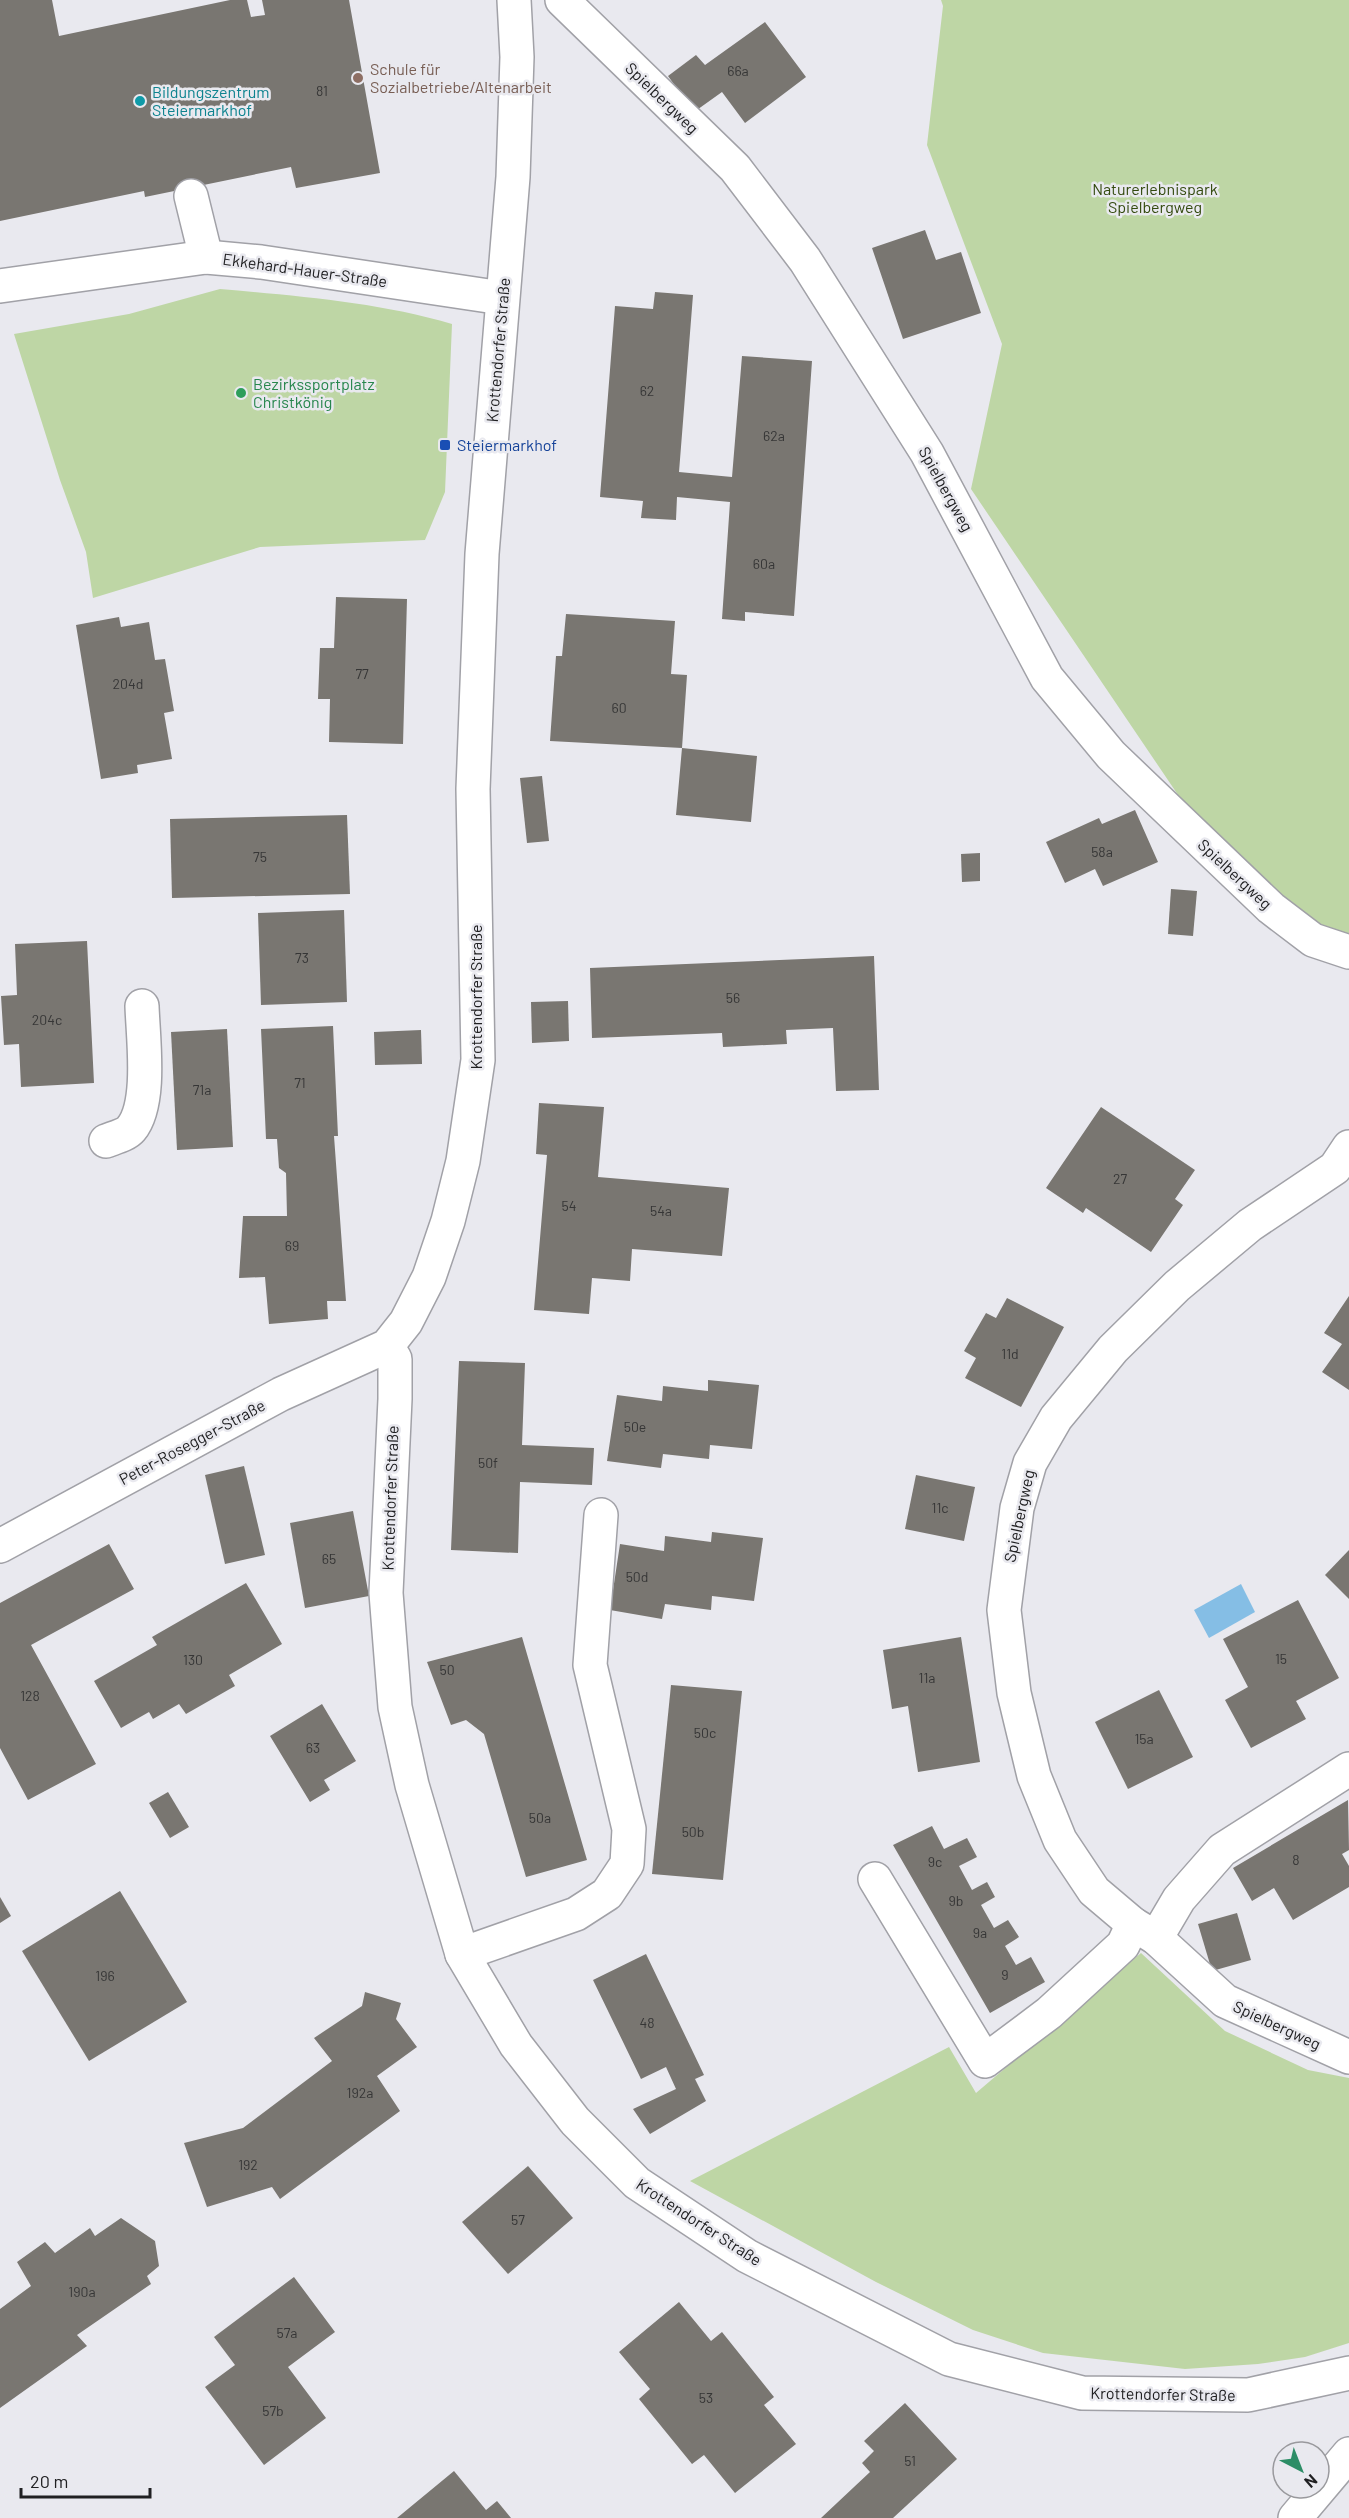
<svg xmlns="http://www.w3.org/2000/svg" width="1349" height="2518" viewBox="0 0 1349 2518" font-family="Barlow,sans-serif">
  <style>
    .green { fill: #bed6a5 }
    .water { fill: #85bee5 }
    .building { fill: #797671 }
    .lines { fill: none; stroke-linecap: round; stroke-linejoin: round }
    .minor-casing { stroke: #a1a1a7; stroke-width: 36 }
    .minor { stroke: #fff; stroke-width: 33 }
    .education-dot { fill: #8d6e63; stroke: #e9e9ef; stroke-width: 2 }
    .culture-dot { fill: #0f9aa8; stroke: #e9e9ef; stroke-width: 2 }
    .leisure-dot { fill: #2e9e5b; stroke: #e9e9ef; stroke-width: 2 }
    .transit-dot { fill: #1a4fb4; stroke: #e9e9ef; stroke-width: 2 }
    .labels { text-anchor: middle; stroke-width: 5; stroke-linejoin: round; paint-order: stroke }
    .number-label { font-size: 14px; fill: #363636 }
    .education-label { font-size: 16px; fill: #785e54; stroke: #e9e9ef; text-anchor: start }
    .culture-label { font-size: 16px; fill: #0d838f; stroke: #e9e9ef; text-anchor: start }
    .street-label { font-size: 16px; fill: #202022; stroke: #e9e9ef }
    .park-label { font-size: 16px; fill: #334a0e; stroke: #e9e9ef }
    .leisure-label { font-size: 16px; fill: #27864d; stroke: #e9e9ef; text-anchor: start }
    .transit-label { font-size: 16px; fill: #164399; stroke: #e9e9ef; text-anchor: start }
  </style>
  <rect width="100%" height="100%" fill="#e9e9ef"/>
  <!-- green -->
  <g class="green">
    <path d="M941,0H1349V934L1278,924L1241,888L971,489L1002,344L927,145L943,6Z"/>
    <path d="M220,289C297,296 377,302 452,324L445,492L425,540L260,547L93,598L86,552L60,480L14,334L129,314Z"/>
    <path d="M1141,1953L1225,2031L1308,2070L1349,2078V2343L1305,2357L1258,2364L1185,2369L1043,2353L973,2330L876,2282L690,2181L949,2047L976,2093Z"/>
  </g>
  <!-- water -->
  <path class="water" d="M1241,1584L1255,1612L1209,1638L1194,1610Z"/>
  <!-- building -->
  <g class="building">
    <path d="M0,0H52L59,36L230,0H247L251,17L265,15L262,0H349L380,173L296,188L291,167L145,197L144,191L0,221Z"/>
    <path d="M765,22L806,77L745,123L722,92L694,112L668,76L696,55L705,65Z"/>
    <path d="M925,230L936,260L961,252L981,313L903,339L872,248Z"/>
    <path d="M655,292L693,295L679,472L732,477L742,356L812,361L794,616L745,612V621L722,619L730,502L677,497L676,520L641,518L643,501L600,497L615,306L653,309Z"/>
    <path d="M336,597L407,599L403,744L329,742L330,699H318L320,648H334Z"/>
    <path d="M566,614L675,621L671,674L687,675L682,748L757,756L751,822L676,815L682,748L550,741L556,656H562Z"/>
    <path d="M119,617L121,627L149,622L155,660L165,659L174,711L164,713L172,759L137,765L138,773L101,779L76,625Z"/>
    <path d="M542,776L549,841L527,843L520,778Z"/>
    <path d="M1135,810L1158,862L1103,886L1095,869L1065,883L1046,842L1099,818L1102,824Z"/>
    <path d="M347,815L350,894L172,898L170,819Z"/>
    <path d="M980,853V881L962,882L961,854Z"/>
    <path d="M1171,889L1197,891L1193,936L1168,934Z"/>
    <path d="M344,910L347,1002L261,1005L258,913Z"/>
    <path d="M87,941L94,1083L21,1087L19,1044L4,1045L1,996L17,995L15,944Z"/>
    <path d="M874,956L879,1090L836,1091L833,1028L786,1030L787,1044L723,1047L722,1033L592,1038L590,968Z"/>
    <path d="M568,1001L569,1041L532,1043L531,1002Z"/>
    <path d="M333,1026L338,1136H334L346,1301H327L328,1319L269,1324L265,1277L239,1278L243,1216H287L286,1173L279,1168L277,1139H266L261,1029Z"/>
    <path d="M227,1029L233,1147L177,1150L171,1032Z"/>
    <path d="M421,1030L422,1064L375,1065L374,1032Z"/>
    <path d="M539,1103L604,1107L598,1177L729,1188L722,1256L632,1249L630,1281L592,1278L589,1314L534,1310L547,1155L536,1154Z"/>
    <path d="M1101,1107L1195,1170L1175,1199L1183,1205L1151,1252L1086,1208L1083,1213L1046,1188Z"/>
    <path d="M1349,1296V1390L1322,1372L1342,1344L1324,1333Z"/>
    <path d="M1007,1298L1064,1327L1021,1407L965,1378L976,1358L964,1351L986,1313L996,1318Z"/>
    <path d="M459,1361L525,1363L522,1445L594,1448L592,1485L520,1482L518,1553L451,1550Z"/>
    <path d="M708,1380L759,1385L752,1449L710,1445L709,1459L663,1454L661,1468L607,1461L617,1395L662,1401L663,1386L708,1391Z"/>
    <path d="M244,1466L265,1555L225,1564L205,1475Z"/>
    <path d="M916,1475L975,1487L964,1541L905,1529Z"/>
    <path d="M353,1511L369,1596L305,1608L290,1523Z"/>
    <path d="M712,1532L763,1538L754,1601L712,1596L711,1610L665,1604L662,1619L610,1610L620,1544L664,1551L665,1536L711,1542Z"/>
    <path d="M109,1544L134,1589L31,1645L96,1764L28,1800L0,1748V1603Z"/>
    <path d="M1349,1550V1599L1325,1575Z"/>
    <path d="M246,1583L282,1644L229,1675L235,1686L186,1714L179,1704L153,1719L149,1712L121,1728L94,1681L157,1645L152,1637Z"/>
    <path d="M1298,1600L1339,1678L1296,1701L1306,1719L1251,1748L1225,1700L1248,1687L1223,1639Z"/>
    <path d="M522,1637L587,1860L526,1877L484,1734L466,1720L451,1725L427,1662Z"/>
    <path d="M961,1637L980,1762L918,1772L908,1706L892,1709L883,1650Z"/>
    <path d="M671,1685L742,1691L723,1880L652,1874Z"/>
    <path d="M1159,1690L1193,1757L1128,1789L1095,1722Z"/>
    <path d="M322,1704L356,1761L324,1780L330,1790L310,1802L270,1736Z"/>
    <path d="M168,1792L189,1827L170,1838L149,1803Z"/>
    <path d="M1348,1800L1349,1850L1342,1854L1349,1866V1887L1293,1920L1274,1888L1252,1901L1233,1868Z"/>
    <path d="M932,1826L944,1849L967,1838L977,1857L959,1866L972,1890L987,1882L995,1897L981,1905L994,1928L1008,1920L1019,1937L1005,1946L1016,1965L1031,1957L1045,1982L990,2013L893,1845Z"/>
    <path d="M120,1891L187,2002L89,2061L22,1951Z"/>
    <path d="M0,1897L11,1916L0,1923Z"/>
    <path d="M1237,1913L1251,1960L1212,1971L1198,1924Z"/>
    <path d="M646,1954L704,2075L695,2079L706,2101L650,2134L633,2109L676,2089L666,2067L641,2079L593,1980Z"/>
    <path d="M365,1992L401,2003L396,2019L417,2047L377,2076L400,2111L280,2199L272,2187L207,2207L184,2143L243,2128L332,2061L314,2038L362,2006Z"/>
    <path d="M528,2166L573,2218L508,2274L462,2222Z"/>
    <path d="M121,2218L155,2241L159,2266L147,2276L151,2284L77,2335L87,2346L0,2408V2309L31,2286L17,2262L45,2242L55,2253L90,2228L95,2236Z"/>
    <path d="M294,2277L335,2332L288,2367L326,2418L264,2465L205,2387L235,2365L214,2337Z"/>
    <path d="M679,2302L711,2341L722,2332L774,2397L764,2405L796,2444L735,2493L704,2455L692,2464L639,2399L650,2389L619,2352Z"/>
    <path d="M905,2403L957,2459L893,2518H821L870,2472L862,2463L874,2451L864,2441Z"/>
    <path d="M454,2471L486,2510L497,2501L511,2518H397Z"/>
  </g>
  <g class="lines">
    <!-- minor casing -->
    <g class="minor-casing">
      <g id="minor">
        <path d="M562,0L735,168L805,260L927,453L1047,678L1111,755L1271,908L1313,940L1349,952"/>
        <path d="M191,196L206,257"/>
        <path d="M0,286L206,257L261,262L502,298"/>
        <path d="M106,1141C113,1138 126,1135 131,1129C152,1104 143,1038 142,1006"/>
        <path d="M1349,1147L1335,1168L1250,1225L1177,1286L1113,1349L1056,1418L1030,1463L1017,1508L1004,1610L1014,1693L1034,1776L1060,1840L1094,1891L1133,1924L1156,1938L1225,2001L1349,2057"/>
        <path d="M387,1346L395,1359V1399L386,1593L395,1707L412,1785L462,1954L516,2045L575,2121L637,2183L747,2256L949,2359L1082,2393L1248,2395L1349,2373"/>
        <path d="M0,1546L281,1394L387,1346L406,1322L429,1277L448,1221L463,1161L478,1060L473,789L482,554L513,177L517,57L514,0"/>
        <path d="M875,1879L985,2061L1049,2013L1123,1945L1133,1924"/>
        <path d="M1156,1938L1179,1899L1222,1850L1349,1769"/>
        <path d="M462,1954L576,1914L607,1894L627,1864L629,1829L590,1665L601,1515"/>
        <path d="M1295,2518L1349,2454"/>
      </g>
    </g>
    <!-- minor -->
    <use href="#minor" class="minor"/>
  </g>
  <!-- markers -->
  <circle class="education-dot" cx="358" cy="78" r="6"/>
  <circle class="culture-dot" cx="140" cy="101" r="6"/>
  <circle class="leisure-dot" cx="241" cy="393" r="6"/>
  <rect class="transit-dot" x="439" y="439" width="12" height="12" rx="3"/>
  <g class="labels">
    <!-- number labels -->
    <g class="number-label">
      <text x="738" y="76">66a</text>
      <text x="322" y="96">81</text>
      <text x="647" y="396">62</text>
      <text x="774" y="441">62a</text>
      <text x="764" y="569">60a</text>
      <text x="362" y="679">77</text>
      <text x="128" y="689">204d</text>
      <text x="619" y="713">60</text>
      <text x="1102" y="857">58a</text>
      <text x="260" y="862">75</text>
      <text x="302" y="963">73</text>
      <text x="733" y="1003">56</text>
      <text x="47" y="1025">204c</text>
      <text x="300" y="1088">71</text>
      <text x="202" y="1095">71a</text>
      <text x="1120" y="1184">27</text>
      <text x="569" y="1211">54</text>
      <text x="661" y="1216">54a</text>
      <text x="292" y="1251">69</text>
      <text x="1010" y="1359">11d</text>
      <text x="635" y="1432">50e</text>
      <text x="488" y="1468">50f</text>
      <text x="940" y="1513">11c</text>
      <text x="329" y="1564">65</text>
      <text x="637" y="1582">50d</text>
      <text x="1281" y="1664">15</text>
      <text x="193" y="1665">130</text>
      <text x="447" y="1675">50</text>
      <text x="927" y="1683">11a</text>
      <text x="30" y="1701">128</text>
      <text x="705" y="1738">50c</text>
      <text x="1144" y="1744">15a</text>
      <text x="313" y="1753">63</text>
      <text x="540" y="1823">50a</text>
      <text x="693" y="1837">50b</text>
      <text x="1296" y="1865">8</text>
      <text x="935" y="1867">9c</text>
      <text x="956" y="1906">9b</text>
      <text x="980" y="1938">9a</text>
      <text x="1005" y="1980">9</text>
      <text x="105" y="1981">196</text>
      <text x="647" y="2028">48</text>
      <text x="360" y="2098">192a</text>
      <text x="248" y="2170">192</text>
      <text x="518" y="2225">57</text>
      <text x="82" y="2297">190a</text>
      <text x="287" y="2338">57a</text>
      <text x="706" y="2403">53</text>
      <text x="273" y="2416">57b</text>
      <text x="910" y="2466">51</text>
    </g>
    <!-- education labels -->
    <g class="education-label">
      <text x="370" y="75">Schule für<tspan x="370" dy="18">Sozialbetriebe/Altenarbeit</tspan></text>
    </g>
    <!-- culture labels -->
    <g class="culture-label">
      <text x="152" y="98">Bildungszentrum<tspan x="152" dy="18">Steiermarkhof</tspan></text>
    </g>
    <!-- street labels -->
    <g class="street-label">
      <text transform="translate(662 98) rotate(44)" y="6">Spielbergweg</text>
      <text transform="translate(305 270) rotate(8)" y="6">Ekkehard-Hauer-Straße</text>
      <text transform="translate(498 350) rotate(-85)" y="6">Krottendorfer Straße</text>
      <text transform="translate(946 489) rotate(61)" y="6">Spielbergweg</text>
      <text transform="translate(1235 874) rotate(43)" y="6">Spielbergweg</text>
      <text transform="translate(476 997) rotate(-90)" y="6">Krottendorfer Straße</text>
      <text transform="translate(192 1442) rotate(-28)" y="6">Peter-Rosegger-Straße</text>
      <text transform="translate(390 1498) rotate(-88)" y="6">Krottendorfer Straße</text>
      <text transform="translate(1019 1516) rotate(-78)" y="6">Spielbergweg</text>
      <text transform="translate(1277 2025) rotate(25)" y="6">Spielbergweg</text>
      <text transform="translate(699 2222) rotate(33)" y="6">Krottendorfer Straße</text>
      <text transform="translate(1163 2394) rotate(1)" y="6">Krottendorfer Straße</text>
    </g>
    <!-- park labels -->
    <g class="park-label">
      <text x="1155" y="195">Naturerlebnispark<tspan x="1155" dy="18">Spielbergweg</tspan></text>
    </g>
    <!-- leisure labels -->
    <g class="leisure-label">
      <text x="253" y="390">Bezirkssportplatz<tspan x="253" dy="18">Christkönig</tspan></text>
    </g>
    <!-- transit labels -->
    <g class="transit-label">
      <text x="457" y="451">Steiermarkhof</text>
    </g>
  </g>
  <!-- north arrow -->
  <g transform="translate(1301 2470) rotate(138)"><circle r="28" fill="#e9e9ef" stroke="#99999d" stroke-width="1.5"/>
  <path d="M0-4.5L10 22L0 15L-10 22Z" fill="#2c8d66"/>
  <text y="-9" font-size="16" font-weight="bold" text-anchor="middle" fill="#202022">N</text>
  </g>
  <!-- scale -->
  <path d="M21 2488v9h129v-9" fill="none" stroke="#202022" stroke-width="3"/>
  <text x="30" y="2488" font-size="18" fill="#202022" stroke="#e9e9ef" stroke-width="4.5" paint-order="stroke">20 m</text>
</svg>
